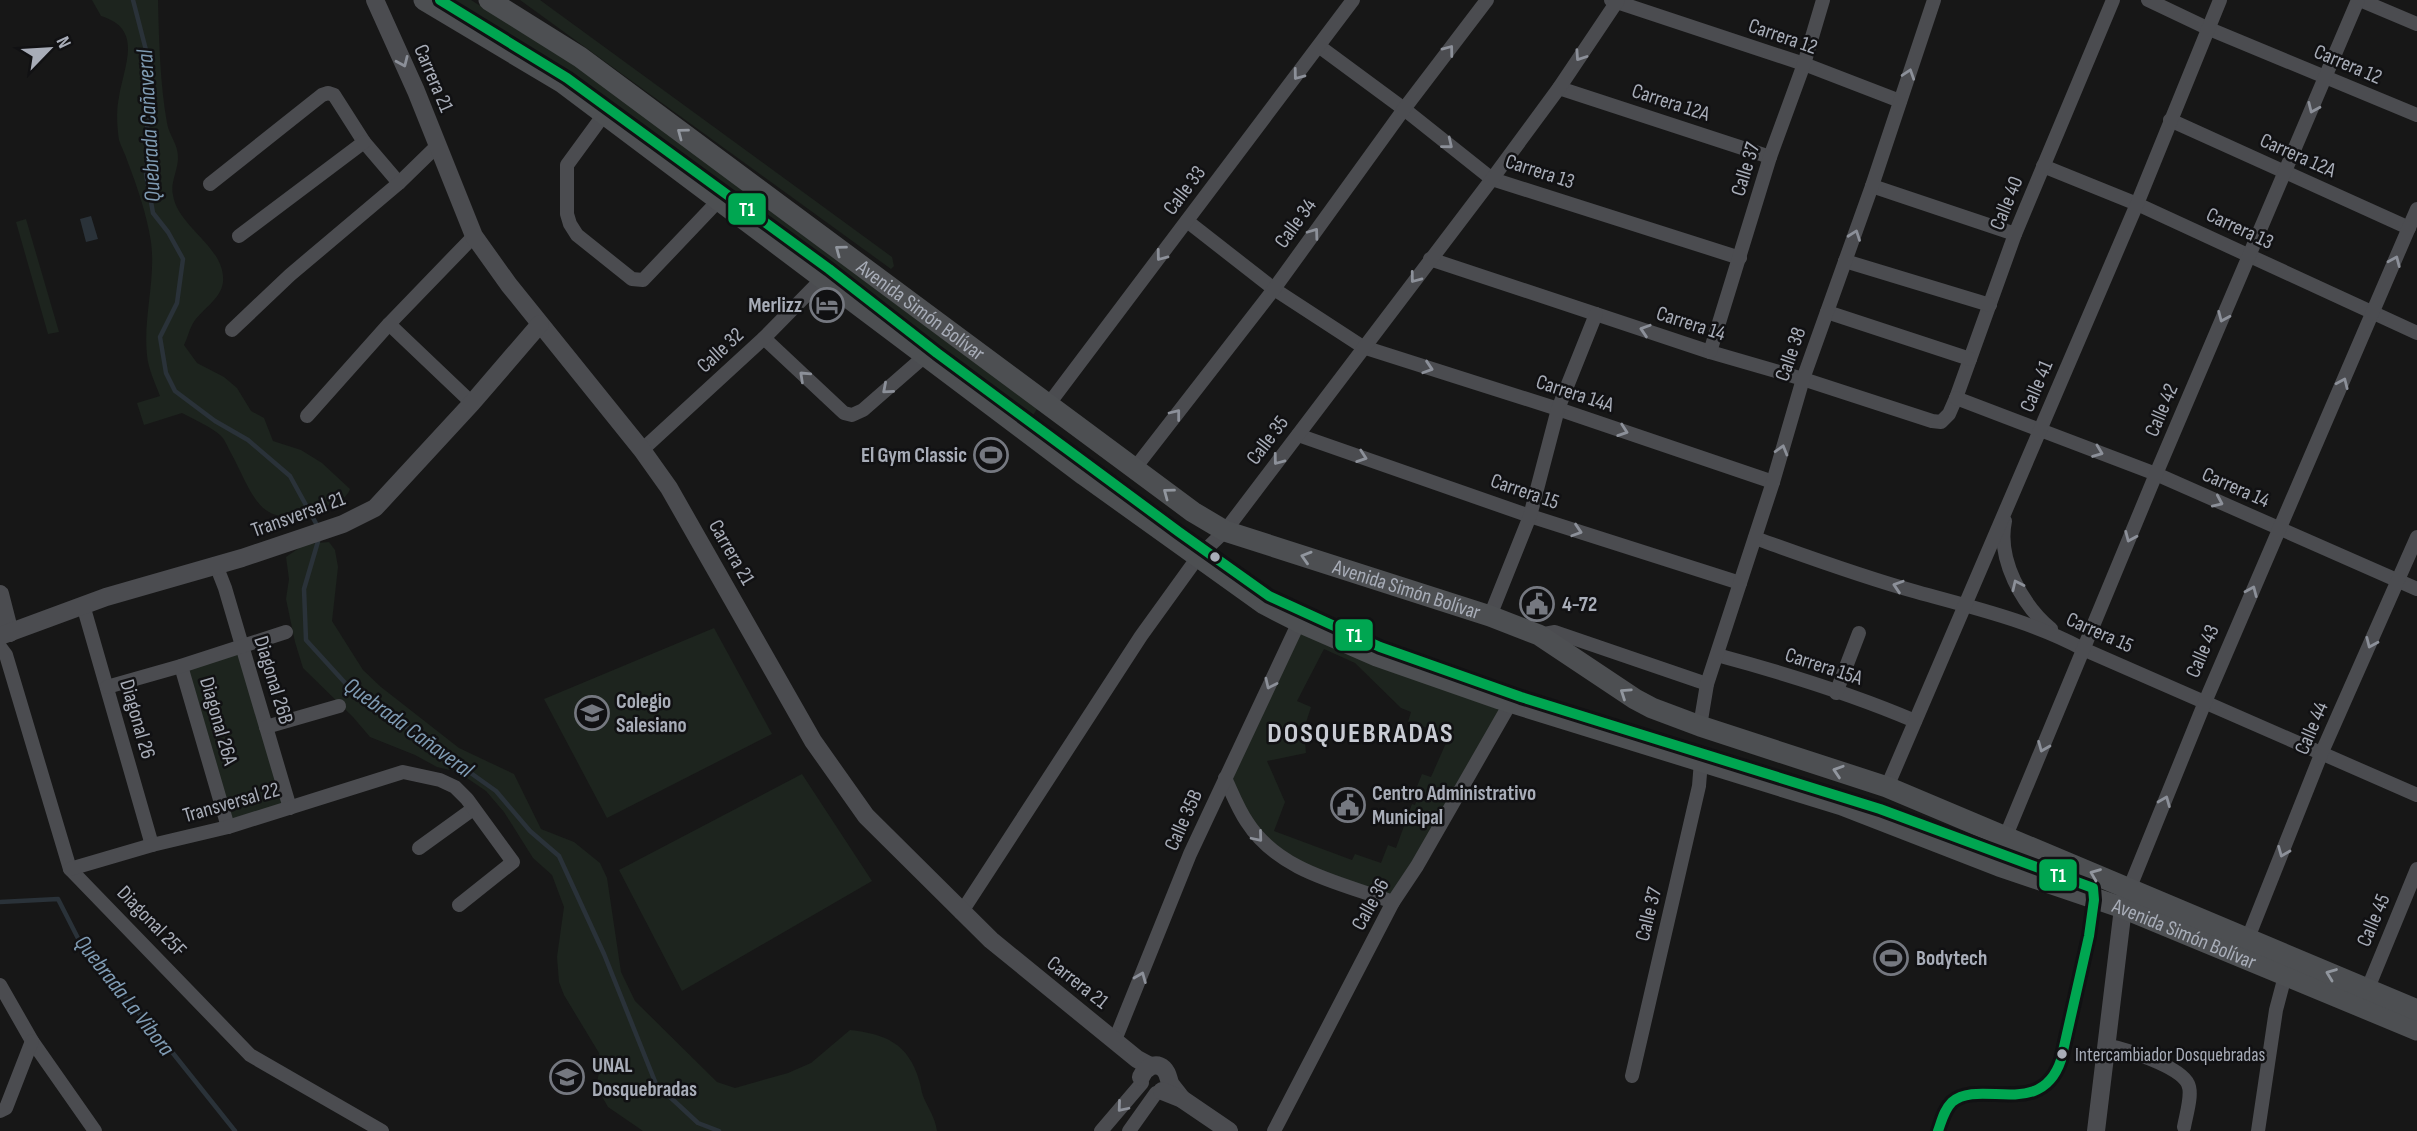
<svg xmlns="http://www.w3.org/2000/svg" width="2417" height="1131" viewBox="0 0 2417 1131" font-family="'Sofia Sans Condensed',sans-serif">
  <style>
    .green { fill: #1d241e; fill-rule: evenodd }
    .water { fill: #2a3239 }
    .lines { fill: none; stroke-linecap: round; stroke-linejoin: round }
    .stream { stroke: #2a3239; stroke-width: 4.5 }
    .minor { stroke: #4b4c50; stroke-width: 14 }
    .tertiary { stroke: #4b4c50; stroke-width: 18 }
    .primary { stroke: #4d4f52; stroke-width: 21 }
    .bus-1-casing { stroke: #111113; stroke-width: 16 }
    .bus-1 { stroke: #00a651; stroke-width: 10 }
    .oneway { stroke: #8c9099 }
    .oneway2 { stroke: #91969e }
    .bus-dot { fill: #a8adb8; stroke: #111113; stroke-width: 2.5 }
    .labels { text-anchor: middle; stroke-width: 5; stroke-linejoin: round; paint-order: stroke }
    .bus-label { font-size: 19px; fill: #a8adb8; stroke: #111113; text-anchor: start }
    .street-label { font-size: 21px; fill: #a8adb8; stroke: #111113 }
    .poi-label { font-size: 21px; font-weight: bold; fill: #a8adb8; stroke: #111113; text-anchor: start }
    .water-label { font-size: 23px; font-style: italic; fill: #7f9bb3; stroke: #111113 }
    .district-label { font-size: 28px; font-weight: bold; letter-spacing: 2px; fill: #c9ccd4; stroke: #111113 }
    .line-badge { stroke: #111113; stroke-width: 2.5 }
    .badge-label { font-size: 19px; text-anchor: middle; font-weight: bold; fill: #fff }
  </style>
  <rect width="100%" height="100%" fill="#171717"/>
  <!-- green -->
  <g class="green">
    <path d="M92,0H158C159,41 160,83 167,123C169,136 178,143 178,158C178,170 170,183 173,195C178,228 226,247 223,282C221,300 200,310 192,325C189,331 187,339 184,345L197,363L224,377L237,388L251,411L264,418L273,441L301,450L322,463L350,489C346,501 332,504 320,508C260,533 255,498 231,453C228,448 225,439 220,435C211,427 193,419 182,413L144,425L137,403L160,396C155,383 148,368 147,355C143,317 156,280 151,242C147,215 137,186 127,160C125,153 121,147 119,140C117,126 116,111 119,97C124,65 144,29 101,16Z"/>
    <path d="M440,0H471L575,65L1037,409L1030,420L937,353L829,269L567,78Z"/>
    <path d="M520,0H540L892,257L894,266L891,269Z"/>
    <path d="M26,219L59,332L48,334L16,222Z"/>
    <path d="M329,542L335,550L338,567L332,621L363,670L381,687L459,748L514,774L541,829L574,842L600,863L607,878L621,972L635,1001L717,1082L735,1088L788,1073L811,1063L850,1030C885,1034 908,1043 919,1080C921,1085 921,1091 923,1096C928,1108 935,1117 937,1131H643L608,1107L596,1086L600,1069L599,1053L564,995L559,982L557,957L564,907L552,875L533,858L504,812L486,791L458,772L437,767L415,755L370,737L353,717L303,668L295,642L286,599L289,579L286,557L305,544Z"/>
    <path d="M1299,622L1511,702L1393,902L1277,856L1225,778ZM1324,649L1355,663L1401,708L1411,712L1408,722L1434,730L1438,738L1446,743L1431,777L1422,774L1414,794L1418,796L1415,805L1412,804L1396,848L1388,845L1381,863L1355,854L1352,860L1274,831L1285,802L1267,761L1306,753L1304,729L1311,707L1297,701Z"/>
    <path d="M714,628L772,734L607,818L544,699Z"/>
    <path d="M241,647L290,808L228,827L181,666Z"/>
    <path d="M802,774L872,881L682,991L619,870Z"/>
  </g>
  <!-- water -->
  <path class="water" d="M91,216L98,239L86,242L80,219Z"/>
  <g class="lines">
    <!-- stream -->
    <g class="stream">
      <path d="M133,0L147,54L145,68L148,150L146,174L153,213L168,232L183,259L177,303L160,337L166,373L175,391L215,421L248,440L290,476L318,527"/>
      <path d="M319,538L304,589L306,640L347,685L496,791L530,831L559,856L604,954L656,1084L698,1123L719,1131"/>
      <path d="M0,902L58,899L83,948L164,1042L235,1131"/>
    </g>
    <!-- minor -->
    <g class="minor">
      <path d="M1611,0L1804,64L1900,101"/>
      <path d="M2148,0L2207,28L2417,115"/>
      <path d="M2360,0L2417,24"/>
      <path d="M1320,47L1404,109L1492,179L1740,258"/>
      <path d="M1559,88L1770,157"/>
      <path d="M605,113L567,165V214L570,224L577,235L632,279L643,280L720,199"/>
      <path d="M2170,120L2409,228"/>
      <path d="M2043,166L2137,204L2417,333"/>
      <path d="M210,184L322,95L328,93L334,95L364,142L399,183"/>
      <path d="M1872,186L2015,234"/>
      <path d="M1187,221L1274,289L1363,347L1558,409L1773,482"/>
      <path d="M239,236L364,142"/>
      <path d="M1430,259L1710,352L1803,379L1932,421L1941,422L1949,414L1956,398L2015,234L2113,0"/>
      <path d="M1845,261L1990,305"/>
      <path d="M1827,312L1970,359"/>
      <path d="M389,324L472,403"/>
      <path d="M232,330L290,275L399,183L437,146"/>
      <path d="M764,338L844,413L852,415L863,410L926,355"/>
      <path d="M1710,352L1770,157L1804,64L1823,0"/>
      <path d="M1956,398L2156,474L2417,589"/>
      <path d="M1048,405L1353,0"/>
      <path d="M307,416L389,324L474,236"/>
      <path d="M1298,435L1530,516L1740,583"/>
      <path d="M642,450L764,338L823,278"/>
      <path d="M1135,468L1274,289L1404,109L1487,0"/>
      <path d="M2005,521C1997,559 2022,605 2051,629"/>
      <path d="M1755,538C1808,557 1862,577 1917,592C1974,608 2031,621 2083,649L2417,795"/>
      <path d="M216,565L225,588L290,808"/>
      <path d="M83,605L152,845"/>
      <path d="M1490,616L1530,516L1558,409L1596,314"/>
      <path d="M1539,635L1555,632L1707,684"/>
      <path d="M0,647L6,655L70,869L250,1055L382,1131"/>
      <path d="M1717,655C1784,673 1852,694 1915,721"/>
      <path d="M181,666L228,827"/>
      <path d="M107,687L181,666L286,632"/>
      <path d="M1836,693L1859,633"/>
      <path d="M1700,726L1707,684L1773,482L1803,379L1872,186L1934,0"/>
      <path d="M266,727L339,706"/>
      <path d="M1225,778C1232,793 1238,809 1247,822C1279,872 1341,883 1393,902"/>
      <path d="M1887,787L2137,204L2220,0"/>
      <path d="M2005,838L2156,474L2358,0"/>
      <path d="M419,848L473,809"/>
      <path d="M70,869L152,845L228,827L403,772L440,780L455,787L467,799L513,862L459,905"/>
      <path d="M2130,887L2205,702L2417,209"/>
      <path d="M961,913L1141,636L1198,557L1225,531L1492,179L1559,88L1618,0"/>
      <path d="M2248,938L2322,752L2417,537"/>
      <path d="M0,985L32,1041L95,1131"/>
      <path d="M2368,988L2417,869"/>
      <path d="M1115,1040L1190,854L1299,622"/>
      <path d="M2106,1045C2125,1049 2180,1066 2188,1084C2193,1094 2186,1115 2184,1127"/>
      <path d="M1632,1076L1699,786L1701,761"/>
      <path d="M0,1111L6,1108L32,1041"/>
      <path d="M1101,1131L1142,1083"/>
      <path d="M1129,1131L1156,1093"/>
      <path d="M1274,1131L1393,902L1417,866L1511,702"/>
      <path d="M2258,1131L2276,1010L2285,976"/>
    </g>
    <!-- tertiary -->
    <g class="tertiary">
      <path d="M375,0L416,91L474,236L509,285L642,450L669,488L813,741L866,816L991,940L1137,1059L1150,1066"/>
      <path d="M0,594L10,633"/>
      <path d="M0,636L106,597L242,558L343,524L375,508L472,403L540,324"/>
      <path d="M1141,1077C1145,1068 1155,1061 1164,1069C1169,1074 1168,1080 1171,1085C1174,1089 1178,1094 1182,1099"/>
      <path d="M1162,1091L1182,1099L1229,1131"/>
      <path d="M2096,1131L2123,908L2127,895"/>
    </g>
    <!-- primary -->
    <g class="primary">
      <path id="s1" d="M424,0L563,83L1084,475L1264,604L1299,622L1377,656L1500,699L1842,805L1999,866L2123,908L2417,1030"/>
      <path id="s2" d="M489,0L580,57L1193,512L1225,531L1490,616L1539,635L1635,699L1652,708L1700,726L1887,787L2417,1010"/>
    </g>
    <!-- bus-1 casing -->
    <g class="bus-1-casing">
      <path id="bus-1" d="M440,0L567,78L829,269L937,353L1179,532L1269,596L1380,647L1521,697L1880,809L2093,888L2094,900L2089,936L2061,1060C2041,1120 1980,1078 1952,1102C1944,1110 1942,1120 1938,1131"/>
    </g>
    <!-- bus-1 -->
    <use href="#bus-1" class="bus-1"/>
  </g>
  <!-- one-way arrows -->
  <defs><path id="oneway-chevron" d="M-2-3.5L2.5 0L-2 3.5" fill="none" stroke-width="1.6" stroke-linecap="round" stroke-linejoin="round" transform="scale(1.75)"/></defs>
  <g class="oneway">
    <use href="#oneway-chevron" transform="translate(1449 50) rotate(-53)"/>
    <use href="#oneway-chevron" transform="translate(1580 56) rotate(124)"/>
    <use href="#oneway-chevron" transform="translate(403 62) rotate(66)"/>
    <use href="#oneway-chevron" transform="translate(1909 74) rotate(-72)"/>
    <use href="#oneway-chevron" transform="translate(1298 75) rotate(127)"/>
    <use href="#oneway-chevron" transform="translate(2313 108) rotate(114)"/>
    <use href="#oneway-chevron" transform="translate(1448 144) rotate(39)"/>
    <use href="#oneway-chevron" transform="translate(1314 233) rotate(-54)"/>
    <use href="#oneway-chevron" transform="translate(1855 235) rotate(-70)"/>
    <use href="#oneway-chevron" transform="translate(1161 256) rotate(127)"/>
    <use href="#oneway-chevron" transform="translate(2395 261) rotate(-67)"/>
    <use href="#oneway-chevron" transform="translate(1415 278) rotate(127)"/>
    <use href="#oneway-chevron" transform="translate(2223 317) rotate(113)"/>
    <use href="#oneway-chevron" transform="translate(1645 330) rotate(-162)"/>
    <use href="#oneway-chevron" transform="translate(1428 368) rotate(18)"/>
    <use href="#oneway-chevron" transform="translate(804 376) rotate(-137)"/>
    <use href="#oneway-chevron" transform="translate(2343 383) rotate(-66)"/>
    <use href="#oneway-chevron" transform="translate(887 389) rotate(139)"/>
    <use href="#oneway-chevron" transform="translate(1176 414) rotate(-52)"/>
    <use href="#oneway-chevron" transform="translate(1623 431) rotate(19)"/>
    <use href="#oneway-chevron" transform="translate(1782 450) rotate(-74)"/>
    <use href="#oneway-chevron" transform="translate(2098 452) rotate(21)"/>
    <use href="#oneway-chevron" transform="translate(1362 457) rotate(19)"/>
    <use href="#oneway-chevron" transform="translate(1278 460) rotate(127)"/>
    <use href="#oneway-chevron" transform="translate(2218 502) rotate(24)"/>
    <use href="#oneway-chevron" transform="translate(1577 531) rotate(18)"/>
    <use href="#oneway-chevron" transform="translate(2130 537) rotate(113)"/>
    <use href="#oneway-chevron" transform="translate(2017 585) rotate(-115)"/>
    <use href="#oneway-chevron" transform="translate(1898 586) rotate(-162)"/>
    <use href="#oneway-chevron" transform="translate(2252 591) rotate(-67)"/>
    <use href="#oneway-chevron" transform="translate(2371 643) rotate(114)"/>
    <use href="#oneway-chevron" transform="translate(1270 684) rotate(115)"/>
    <use href="#oneway-chevron" transform="translate(2043 747) rotate(112)"/>
    <use href="#oneway-chevron" transform="translate(2165 801) rotate(-68)"/>
    <use href="#oneway-chevron" transform="translate(1258 837) rotate(50)"/>
    <use href="#oneway-chevron" transform="translate(2283 852) rotate(112)"/>
    <use href="#oneway-chevron" transform="translate(1141 977) rotate(-68)"/>
    <use href="#oneway-chevron" transform="translate(1122 1107) rotate(130)"/>
  </g>
  <g class="oneway2">
    <use href="#oneway-chevron" transform="translate(682 133) rotate(-143)"/>
    <use href="#oneway-chevron" transform="translate(840 250) rotate(-143)"/>
    <use href="#oneway-chevron" transform="translate(1168 493) rotate(-143)"/>
    <use href="#oneway-chevron" transform="translate(1306 557) rotate(-163)"/>
    <use href="#oneway-chevron" transform="translate(1625 693) rotate(-146)"/>
    <use href="#oneway-chevron" transform="translate(1838 771) rotate(-162)"/>
    <use href="#oneway-chevron" transform="translate(2095 874) rotate(-158)"/>
    <use href="#oneway-chevron" transform="translate(2331 974) rotate(-159)"/>
  </g>
  <!-- icons -->
  <defs>
    <g id="hotel-ring" transform="scale(1.75)"><circle r="9.5" fill="#111113" stroke="#757880" stroke-width="1.5"/><path d="M-6-4.5h1.5V1H6V5H4.5V3h-9V5H-6ZM-4 0a1.8 1.8 0 1 1 3.6 0ZM.5 0V-2.5h3Q6-2.5 6 0Z" fill="#757880"/></g>
    <g id="stadium-ring" transform="scale(1.75)"><circle r="9.5" fill="#111113" stroke="#757880" stroke-width="1.5"/><path d="M0-5a6.5 5 0 1 0 0 10a6.5 5 0 1 0 0-10ZM-3.5-1.8h7v3.6h-7Z" fill="#757880"/></g>
    <g id="civic-ring" transform="scale(1.75)"><circle r="9.5" fill="#111113" stroke="#757880" stroke-width="1.5"/><path d="M-.6-6.5H3V-4.5H.6V-3L4-1V1h2V6H-6V1h2V-1L-.6-3ZM-1.2 2.5V6h2.4V2.5Z" fill="#757880"/></g>
    <g id="school-ring" transform="scale(1.75)"><circle r="9.5" fill="#111113" stroke="#757880" stroke-width="1.5"/><path d="M0-5L7-2L0 1L-7-2ZM-4 1L0 2.5L4 1V4Q0 6-4 4Z" fill="#757880"/></g>
    <g id="university-ring" transform="scale(1.75)"><circle r="9.5" fill="#111113" stroke="#757880" stroke-width="1.5"/><path d="M0-5L7-2L0 1L-7-2ZM-4 1L0 2.5L4 1V4Q0 6-4 4Z" fill="#757880"/></g>
  </defs>
  <g fill-rule="evenodd">
    <use href="#hotel-ring" x="827" y="305"/>
    <use href="#stadium-ring" x="991" y="455"/>
    <use href="#civic-ring" x="1537" y="604"/>
    <use href="#school-ring" x="592" y="713"/>
    <use href="#civic-ring" x="1348" y="805"/>
    <use href="#stadium-ring" x="1891" y="958"/>
    <use href="#university-ring" x="567" y="1077"/>
  </g>
  <!-- markers -->
  <g class="bus-dot">
    <circle cx="1215" cy="557" r="6"/>
    <circle cx="2062" cy="1054" r="6"/>
  </g>
  <g class="labels">
    <!-- bus labels -->
    <g class="bus-label">
      <text x="2075" y="1061">Intercambiador Dosquebradas</text>
    </g>
    <!-- street labels -->
    <g class="street-label">
      <text transform="translate(1783 36) rotate(19)" y="7">Carrera 12</text>
      <text transform="translate(2348 64) rotate(23)" y="7">Carrera 12</text>
      <text transform="translate(434 78) rotate(67)" y="7">Carrera 21</text>
      <text transform="translate(1671 102) rotate(18)" y="7">Carrera 12A</text>
      <text transform="translate(2298 155) rotate(24)" y="7">Carrera 12A</text>
      <text transform="translate(1745 169) rotate(-73)" y="7">Calle 37</text>
      <text transform="translate(1540 171) rotate(18)" y="7">Carrera 13</text>
      <text transform="translate(1184 190) rotate(-53)" y="7">Calle 33</text>
      <text transform="translate(2006 203) rotate(-68)" y="7">Calle 40</text>
      <text transform="translate(1295 223) rotate(-54)" y="7">Calle 34</text>
      <text transform="translate(2240 228) rotate(25)" y="7">Carrera 13</text>
      <text dy="7" stroke="none"><textPath href="#s2" startOffset="532">Avenida Simón Bolívar</textPath></text>
      <text transform="translate(1691 323) rotate(18)" y="7">Carrera 14</text>
      <text transform="translate(720 350) rotate(-43)" y="7">Calle 32</text>
      <text transform="translate(1790 354) rotate(-71)" y="7">Calle 38</text>
      <text transform="translate(2036 386) rotate(-67)" y="7">Calle 41</text>
      <text transform="translate(1575 393) rotate(18)" y="7">Carrera 14A</text>
      <text transform="translate(2161 410) rotate(-67)" y="7">Calle 42</text>
      <text transform="translate(1267 440) rotate(-53)" y="7">Calle 35</text>
      <text transform="translate(2236 487) rotate(24)" y="7">Carrera 14</text>
      <text transform="translate(1525 491) rotate(19)" y="7">Carrera 15</text>
      <text transform="translate(298 514) rotate(-20)" y="7">Transversal 21</text>
      <text transform="translate(732 552) rotate(60)" y="7">Carrera 21</text>
      <text dy="7" stroke="none"><textPath href="#s2" startOffset="1099">Avenida Simón Bolívar</textPath></text>
      <text transform="translate(2100 632) rotate(24)" y="7">Carrera 15</text>
      <text transform="translate(2202 651) rotate(-67)" y="7">Calle 43</text>
      <text transform="translate(1824 666) rotate(18)" y="7">Carrera 15A</text>
      <text transform="translate(274 680) rotate(73)" y="7">Diagonal 26B</text>
      <text transform="translate(138 719) rotate(74)" y="7">Diagonal 26</text>
      <text transform="translate(219 721) rotate(74)" y="7">Diagonal 26A</text>
      <text transform="translate(2311 728) rotate(-67)" y="7">Calle 44</text>
      <text transform="translate(231 802) rotate(-16)" y="7">Transversal 22</text>
      <text transform="translate(1183 820) rotate(-66)" y="7">Calle 35B</text>
      <text transform="translate(1370 904) rotate(-61)" y="7">Calle 36</text>
      <text transform="translate(1648 914) rotate(-76)" y="7">Calle 37</text>
      <text transform="translate(2373 920) rotate(-67)" y="7">Calle 45</text>
      <text transform="translate(152 921) rotate(46)" y="7">Diagonal 25F</text>
      <text dy="7" stroke="none"><textPath href="#s1" startOffset="2014">Avenida Simón Bolívar</textPath></text>
      <text transform="translate(1078 982) rotate(38)" y="7">Carrera 21</text>
    </g>
    <!-- poi labels -->
    <g class="poi-label">
      <text x="802" y="312" text-anchor="end">Merlizz</text>
      <text x="967" y="462" text-anchor="end">El Gym Classic</text>
      <text x="1562" y="611">4-72</text>
      <text x="616" y="708">Colegio<tspan x="616" dy="24">Salesiano</tspan></text>
      <text x="1372" y="800">Centro Administrativo<tspan x="1372" dy="24">Municipal</tspan></text>
      <text x="1916" y="965">Bodytech</text>
      <text x="592" y="1072">UNAL<tspan x="592" dy="24">Dosquebradas</tspan></text>
    </g>
    <!-- water labels -->
    <g class="water-label">
      <text transform="translate(148 126) rotate(-93)" y="8">Quebrada Cañaveral</text>
      <text transform="translate(409 727) rotate(36)" y="8">Quebrada Cañaveral</text>
      <text transform="translate(125 995) rotate(52)" y="8">Quebrada La Vibora</text>
    </g>
    <!-- district labels -->
    <g class="district-label">
      <text x="1361" y="742">DOSQUEBRADAS</text>
    </g>
  </g>
  <g class="line-badge">
    <rect x="727" y="192" width="40" height="34" rx="7" fill="#00a651"/>
    <rect x="1334" y="618" width="40" height="34" rx="7" fill="#00a651"/>
    <rect x="2038" y="858" width="40" height="34" rx="7" fill="#00a651"/>
  </g>
  <g class="badge-label">
    <text x="747" y="216">T1</text>
    <text x="1354" y="642">T1</text>
    <text x="2058" y="882">T1</text>
  </g>
  <!-- north arrow -->
  <g transform="translate(49 49) rotate(65)" stroke="#111113" stroke-width="5" paint-order="stroke">
  <path d="M0-5L12 26L0 18L-12 26Z" fill="#a8adb8"/>
  <text y="-10" font-size="19" font-weight="bold" text-anchor="middle" fill="#a8adb8">N</text>
  </g>
</svg>
